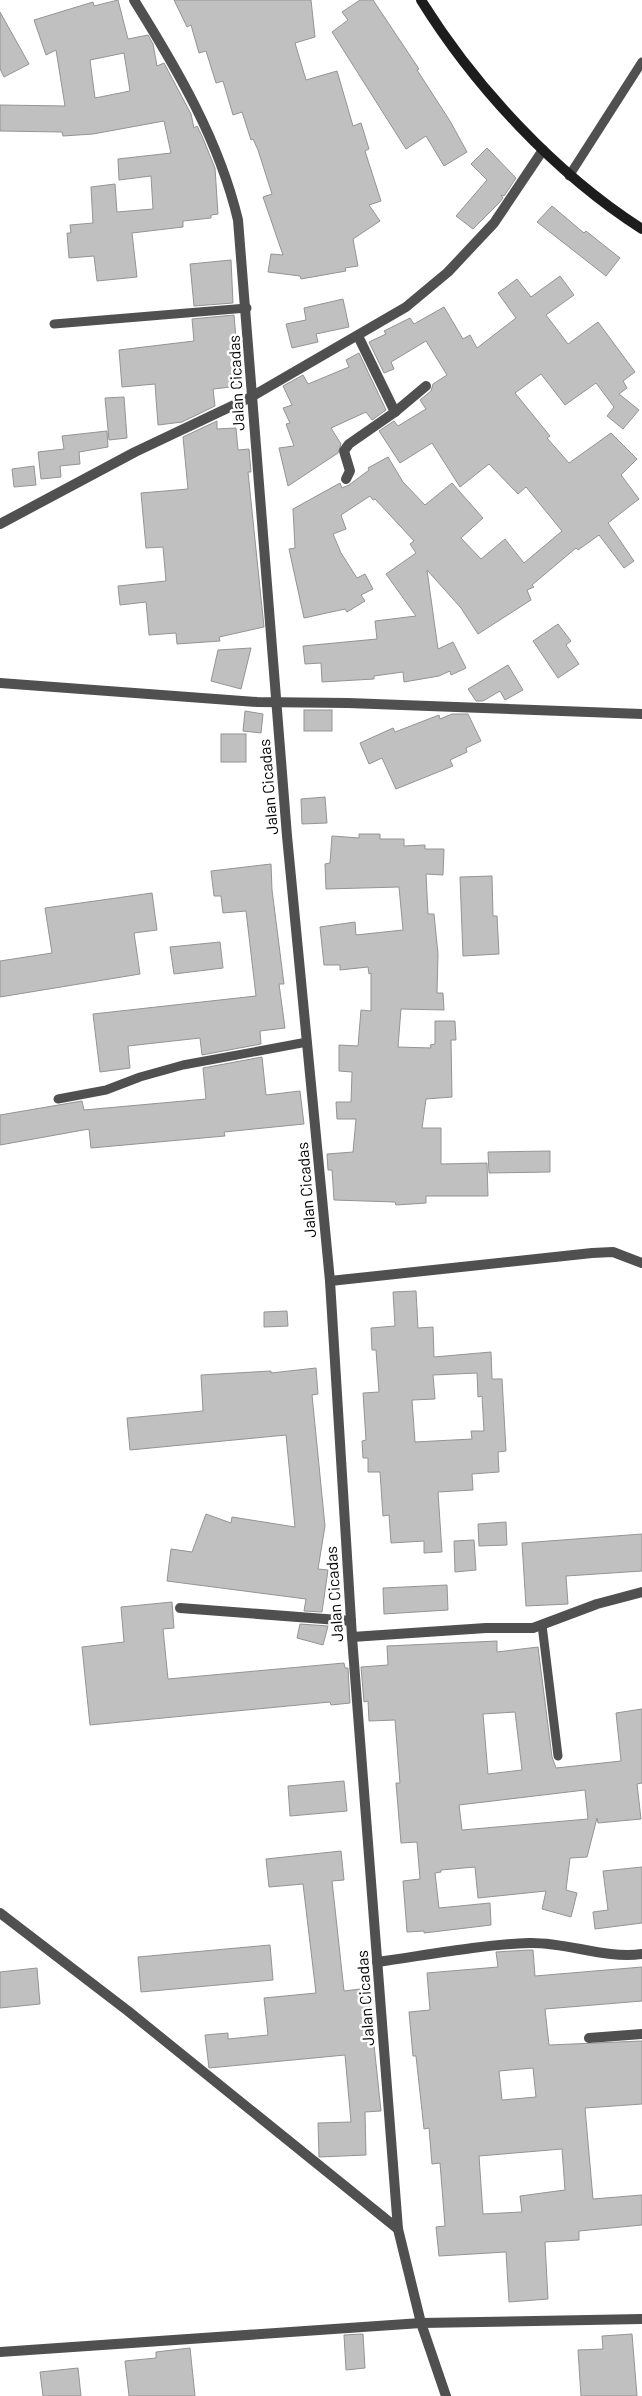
<svg xmlns="http://www.w3.org/2000/svg" width="642" height="2396" viewBox="0 0 642 2396" font-family="Barlow,sans-serif">
  <style>
    .building { fill: #c0c0c0; stroke: #949494; fill-rule: evenodd }
    .lines { fill: none; stroke-linecap: round; stroke-linejoin: round }
    .lane { stroke: #505050; stroke-width: 9 }
    .street { stroke: #505050; stroke-width: 10 }
    .secondary { stroke: #1d1d1d; stroke-width: 10 }
    .labels { text-anchor: middle; stroke-width: 5; stroke-linejoin: round; paint-order: stroke }
    .street-label { font-size: 16px; fill: #000; stroke: #fff }
  </style>
  <rect width="100%" height="100%" fill="#fff"/>
  <!-- building -->
  <g class="building">
    <path d="M118,0L128,39L148,35L153,44L157,66L164,63L191,114L194,128L197,126L202,136L215,168L218,214L211,215V218L183,221V227L132,233L137,277L97,281L94,256L69,258L67,233H71L70,225L93,223L91,187L115,184L117,212L153,209L151,176L119,180L118,159L171,153L164,121L93,134L63,136L62,132L0,131V105L65,106L56,50L46,55L34,20L93,2L94,6ZM124,53L130,91L95,98L90,60Z"/>
    <path d="M174,0H311L315,37L295,43L306,80L337,71L353,126L361,123L369,149L365,151L381,201L369,205L380,221L353,239L358,266L345,268L346,271L301,279L300,276L268,272L271,254L283,255L263,197L272,194L258,150L253,139L251,140L242,112L233,115L223,81L216,83L206,51L199,53L191,25L187,27Z"/>
    <path d="M360,0H373L419,69L417,70L450,121L467,152L444,166L426,136L406,149L332,32L348,20L342,12Z"/>
    <path d="M0,12L29,64L4,77L0,69Z"/>
    <path d="M487,148L516,178L504,196L501,195L503,198L499,203L473,229L456,216L487,180L471,164Z"/>
    <path d="M552,206L584,233L586,231L620,258L606,276L537,222Z"/>
    <path d="M231,260L233,303L194,306L190,264Z"/>
    <path d="M560,276L574,295L546,315L568,344L598,322L635,372L623,381L627,388L619,394L639,410L623,429L607,416L614,407L596,383L565,405L541,374L515,393L550,436L547,438L569,463L611,433L637,459L621,475L639,499L608,523L634,561L624,568L599,535L578,550L576,548L532,585L534,587L527,590L531,600L478,634L461,608L427,570L438,649L453,642L466,668L451,675L450,671L439,676L404,682L403,672L374,676V679L322,682L321,663L305,664L303,646L377,639L375,621L416,616L386,574L416,553L410,544L414,541L375,499L373,500L370,496L341,515L346,529L333,534L341,553L357,578L365,574L373,589L361,595L365,601L347,612L345,609L304,618L289,549L295,548L293,509L340,483L342,488L349,485L369,470L368,468L388,457L403,482L425,505L452,483L483,518L461,538L481,559L505,539L524,563L562,531L526,487L518,494L489,464L460,487L432,443L400,463L379,431L394,421L398,426L426,409L420,400L431,391L433,384L447,375L426,341L391,362L394,369L384,373L369,342L386,334L384,331L410,318L414,324L444,307L463,339L470,335L477,348L516,318L498,293L517,279L531,297Z"/>
    <path d="M343,299L349,327L316,334L318,342L292,348L286,324L306,320L304,308Z"/>
    <path d="M234,315L240,386L213,389L215,406L182,422L158,425L155,384L122,387L119,350L194,341L192,319Z"/>
    <path d="M359,353L386,410L372,420L366,412L331,428L341,444L338,453L288,486L279,448L294,446L286,424L290,423L283,408L292,405L283,386L303,375L308,384L349,367L346,360Z"/>
    <path d="M124,397L127,438L109,440L105,398Z"/>
    <path d="M217,421V429L236,428L238,450L249,449L251,472H248L264,627L219,637L220,641L177,644L176,633L149,635L146,602L120,605L118,586L166,581L163,547L146,548L141,493L188,489L183,437Z"/>
    <path d="M107,431L108,447L79,452L80,464L60,466L61,477L41,479L38,452L64,449L62,436Z"/>
    <path d="M34,466L36,485L14,487L12,469Z"/>
    <path d="M558,624L571,641L566,645L579,664L558,678L533,641Z"/>
    <path d="M251,648L241,689L211,681L218,650Z"/>
    <path d="M508,665L523,690L505,700L500,691L483,701H476L468,689Z"/>
    <rect x="304" y="710" width="28" height="21"/>
    <path d="M245,711L263,714L261,733L243,731Z"/>
    <path d="M452,714H468L481,741L466,748L467,752L450,760L453,766L396,789L382,758L369,764L360,743L393,728L395,732L439,715L440,719Z"/>
    <rect x="221" y="734" width="25" height="28"/>
    <path d="M325,797L327,823L302,824L301,799Z"/>
    <path d="M359,834H380V839H404V846L425,845V849H444L443,875L426,874L428,914H434L438,954L437,993H443L444,1010L401,1009L398,1047L431,1048L430,1045L435,1044V1021H455L456,1040H451L452,1097L426,1099L422,1128H441V1164L487,1163L488,1196H426V1203L396,1205L395,1202L334,1200L332,1170H328L327,1154L353,1152L356,1119H337L336,1102H351L352,1072L339,1071V1045L358,1046L361,1010L371,1011V973L369,974L368,967L340,970V965H324L320,927L355,922L356,935L403,930L399,887L326,889L325,864L330,863L332,836L359,838Z"/>
    <path d="M271,864L272,890L284,984H279L285,1028L260,1031L261,1044L202,1055L200,1038L128,1046L130,1068L100,1072L93,1014L256,996L246,911L223,913L221,896H214L211,871Z"/>
    <path d="M492,876L493,916H497L499,954L463,956L460,877Z"/>
    <path d="M152,893L157,930L134,933L140,974L0,997V961L52,953L45,908Z"/>
    <path d="M220,942L223,968L174,974L170,947Z"/>
    <path d="M262,1057L266,1095L300,1091L304,1124L224,1132L225,1136L91,1148L89,1129L0,1145V1115L82,1101L84,1110L206,1099L203,1068Z"/>
    <path d="M550,1151V1172L489,1173L488,1152Z"/>
    <path d="M416,1291L418,1328L433,1327L434,1357L491,1352L492,1379H502L506,1451L498,1452L499,1472L472,1474L473,1490L438,1492L442,1552L424,1553V1541L391,1543L389,1515L383,1516L380,1472H368V1458H363L362,1441L366,1440L363,1393L379,1392L376,1350H372L371,1328L395,1326L393,1292ZM477,1373L478,1397L482,1396L484,1431H471L472,1439L415,1442L412,1400L435,1399L433,1375Z"/>
    <path d="M287,1311L288,1326L264,1327V1312Z"/>
    <path d="M316,1368L318,1394L312,1395L325,1526L318,1569L328,1570L322,1612L304,1611L306,1599L167,1581L171,1549L192,1552L206,1514L231,1523L232,1517L295,1527L286,1435L130,1450L127,1418L203,1411L201,1375L271,1371V1373Z"/>
    <path d="M506,1522L507,1545L479,1546L478,1524Z"/>
    <path d="M642,1534V1571L566,1576L568,1604L526,1606L522,1543Z"/>
    <path d="M474,1540L476,1570L455,1572L454,1541Z"/>
    <path d="M447,1585L448,1610L384,1614L383,1588Z"/>
    <path d="M172,1602L174,1628L163,1629L168,1679L344,1663L345,1668H348L350,1703L331,1705L330,1702L90,1725L82,1647L124,1642L121,1607Z"/>
    <path d="M300,1624L328,1626L323,1645L297,1638Z"/>
    <path d="M497,1641V1652L538,1647L552,1757L556,1768L621,1761L616,1713L642,1709V1783L637,1784L641,1819L598,1823L597,1818L587,1857L570,1858L566,1890L577,1893L571,1917L542,1909L546,1891L478,1898L475,1867L441,1870V1872L435,1873L439,1908L490,1903L491,1925L424,1933V1931L407,1932L403,1881L420,1879L417,1842L401,1843L396,1783H400L395,1720L369,1721L368,1701L364,1702L361,1667L388,1665L387,1646ZM515,1712L522,1770L488,1774L483,1714ZM585,1790L588,1819L462,1830L459,1805Z"/>
    <path d="M344,1781L347,1811L290,1816L288,1786Z"/>
    <path d="M341,1851L344,1880L332,1881L344,1991L368,1988L381,2111L365,2112L366,2155L319,2157L318,2123L351,2122L345,2055L209,2068L205,2035L228,2033V2039L268,2035L264,1998L316,1993L303,1884L269,1887L266,1859Z"/>
    <path d="M642,1867V1923L595,1929L593,1912L608,1910L603,1871Z"/>
    <path d="M270,1945L273,1980L141,1992L138,1957Z"/>
    <path d="M529,1950H533L535,1976L642,1967V2001L545,2009L549,2045L642,2041V2104L585,2108L593,2199L642,2195V2225L579,2231V2240L545,2242L548,2299L509,2302L506,2252L439,2256L436,2227L445,2226L440,2163L432,2164L429,2128L424,2129L416,2056H413L409,2012L430,2010L427,1973L498,1967L496,1952ZM533,2068L536,2097L502,2100L499,2071ZM562,2149L565,2190L520,2196L522,2212L483,2214L479,2156Z"/>
    <path d="M37,1968L40,2004L0,2008V1972Z"/>
    <path d="M363,2334L365,2368L346,2370L344,2335Z"/>
    <path d="M632,2334L637,2396H581L578,2350L603,2349L602,2336Z"/>
    <path d="M190,2348L195,2396H129L125,2361L156,2358V2352Z"/>
    <path d="M78,2368L81,2396H43L40,2372Z"/>
  </g>
  <g class="lines">
    <!-- lane -->
    <g class="lane">
      <path d="M569,176L642,62"/>
      <path d="M54,324L247,308"/>
      <path d="M58,1099L106,1090L140,1077L183,1065L307,1042"/>
      <path d="M542,1625L558,1756"/>
    </g>
    <!-- street -->
    <g class="street">
      <path d="M134,0C177,69 219,140 238,220L287,836L330,1281L352,1637L398,2229L421,2323L446,2396"/>
      <path d="M358,336L395,412"/>
      <path d="M346,479L350,471L344,451L349,444L395,412L426,386"/>
      <path d="M0,524L135,452L251,397L406,307L448,272L494,223L543,150"/>
      <path d="M0,683L257,702L348,703L642,714"/>
      <path d="M330,1281L592,1253L613,1252L642,1263"/>
      <path d="M180,1608L351,1621"/>
      <path d="M352,1637L486,1628H533L597,1604L642,1592"/>
      <path d="M0,1913L128,2011L398,2229"/>
      <path d="M377,1962C427,1955 478,1945 529,1943C568,1942 603,1959 642,1954"/>
      <path d="M589,2038L642,2034"/>
      <path d="M0,2352L421,2323L642,2319"/>
    </g>
    <!-- secondary -->
    <path class="secondary" d="M421,0C475,87 556,174 642,229"/>
  </g>
  <g class="labels">
    <!-- street labels -->
    <g class="street-label">
      <text transform="translate(236 383) rotate(-93)" y="6">Jalan Cicadas</text>
      <text transform="translate(268 787) rotate(-95)" y="6">Jalan Cicadas</text>
      <text transform="translate(306 1190) rotate(-95)" y="6">Jalan Cicadas</text>
      <text transform="translate(334 1594) rotate(-94)" y="6">Jalan Cicadas</text>
      <text transform="translate(365 1998) rotate(-94)" y="6">Jalan Cicadas</text>
    </g>
  </g>
</svg>
